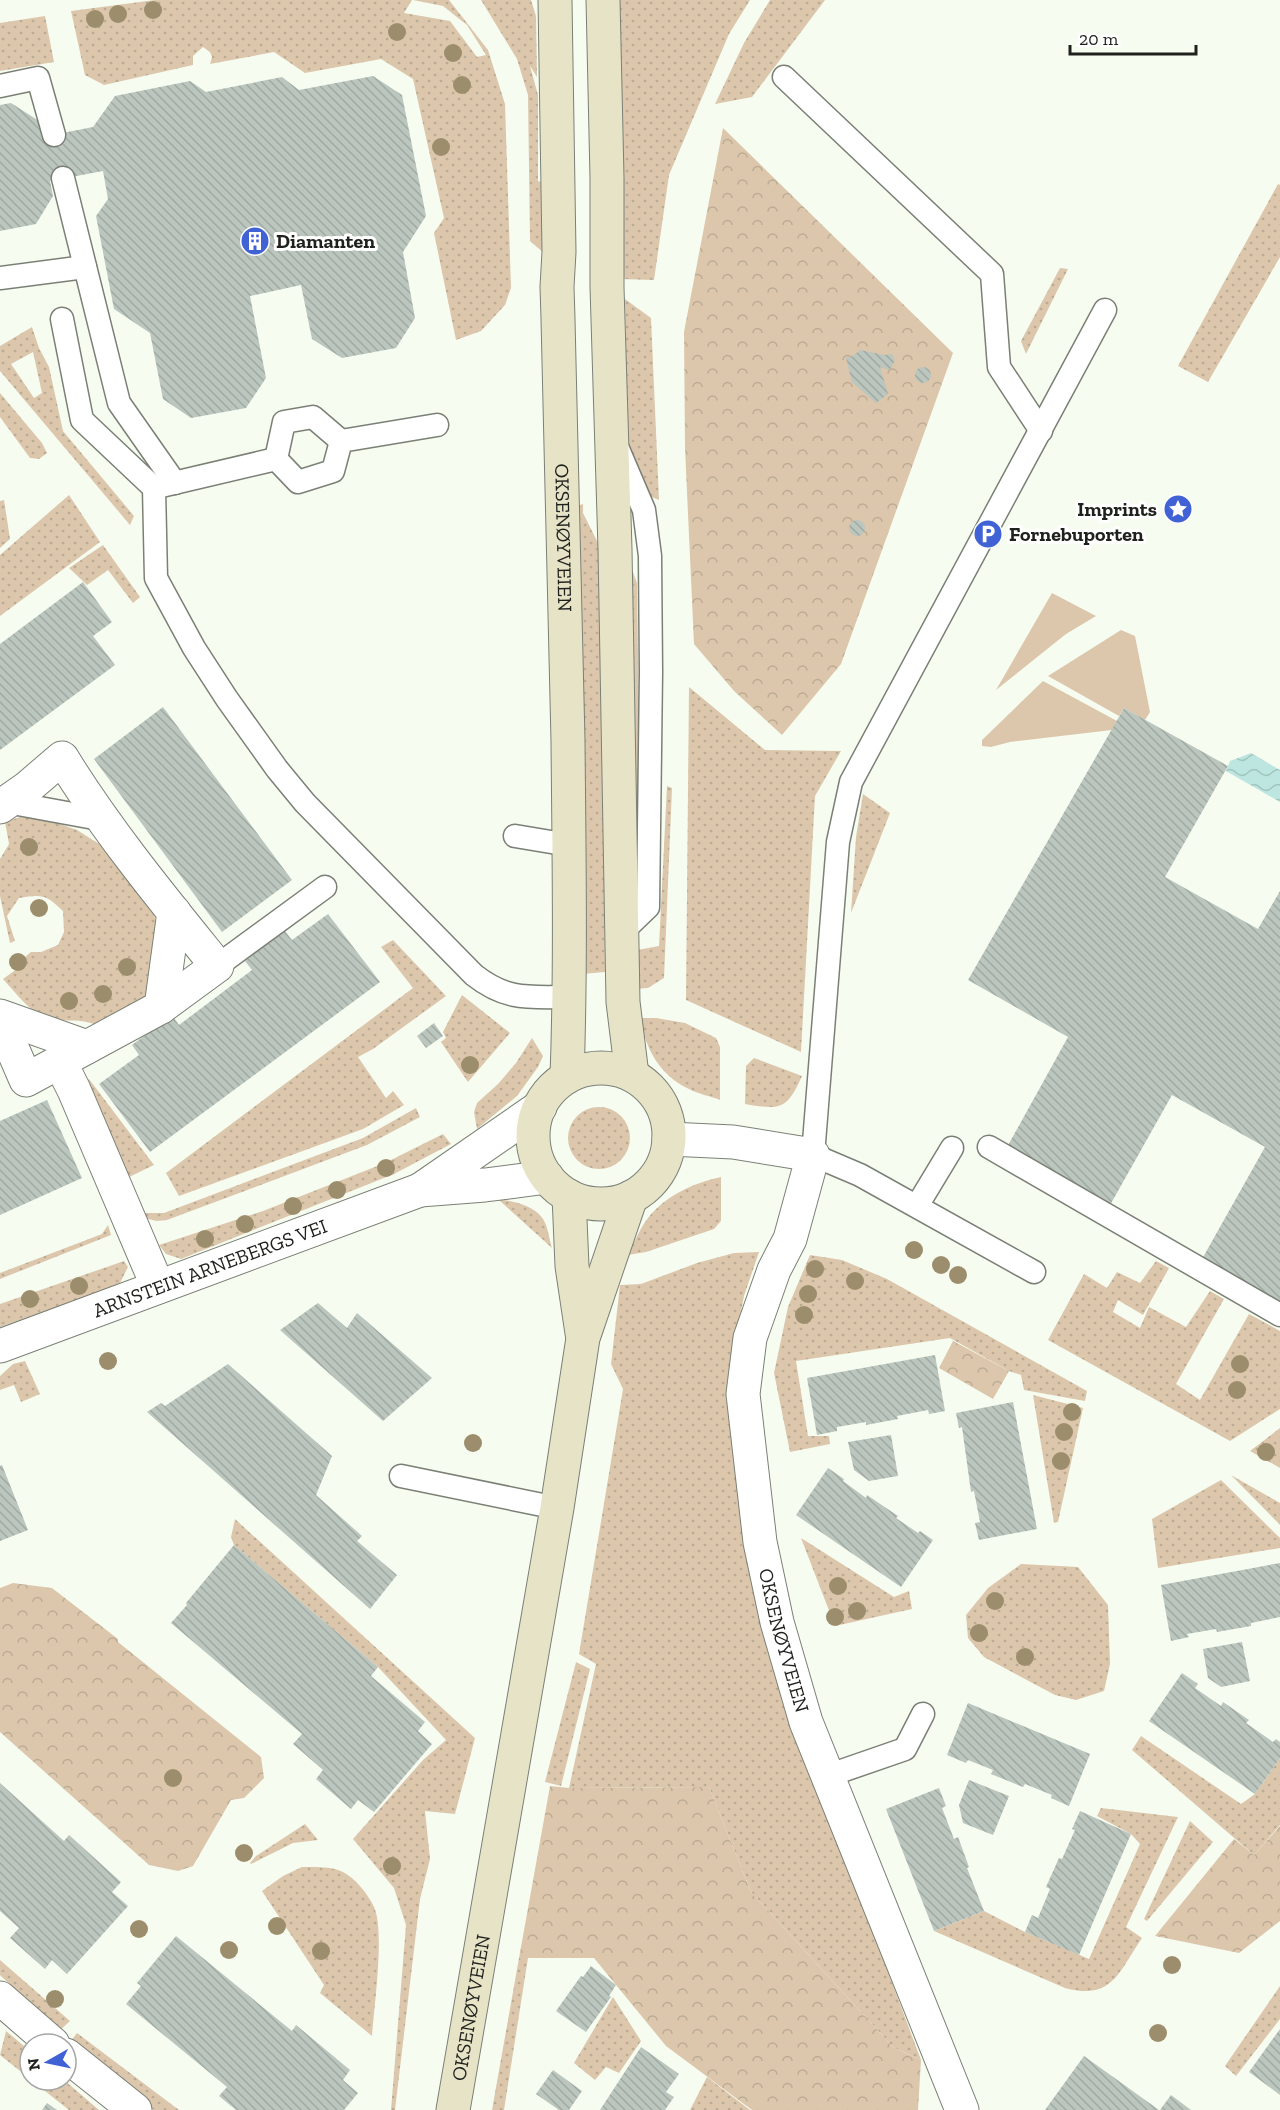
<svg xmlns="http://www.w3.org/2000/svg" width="1280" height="2110" viewBox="0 0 1280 2110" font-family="'Zilla Slab',serif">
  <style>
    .grass { fill: url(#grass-dots); fill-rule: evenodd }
    .forest { fill: url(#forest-crowns) }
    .garden { fill: #dcc7ac }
    .water { fill: url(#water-waves) }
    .building { fill: url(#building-back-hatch) }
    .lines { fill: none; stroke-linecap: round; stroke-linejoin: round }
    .lane-casing { stroke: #7b8076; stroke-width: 25 }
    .street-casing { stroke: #7b8076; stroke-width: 35 }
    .secondary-casing { stroke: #7b8076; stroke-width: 35 }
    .lane { stroke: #fff; stroke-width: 22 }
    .street { stroke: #fff; stroke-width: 33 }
    .secondary { stroke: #e7e3c7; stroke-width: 33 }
    .tree { fill: #9c8e6c }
    .labels { text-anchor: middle; stroke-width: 6; stroke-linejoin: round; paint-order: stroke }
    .poi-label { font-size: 20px; font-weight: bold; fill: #1f211d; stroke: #fff; text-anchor: start }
    .street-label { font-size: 20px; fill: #1f211d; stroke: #fff }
  </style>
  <defs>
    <pattern id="grass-dots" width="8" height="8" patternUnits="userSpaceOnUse" patternTransform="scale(1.5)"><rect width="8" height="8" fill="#dcc7ac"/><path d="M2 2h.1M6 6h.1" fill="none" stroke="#bcab94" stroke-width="1.8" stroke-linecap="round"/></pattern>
    <pattern id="forest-crowns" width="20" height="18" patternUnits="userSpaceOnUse" patternTransform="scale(1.5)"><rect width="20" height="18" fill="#dcc7ac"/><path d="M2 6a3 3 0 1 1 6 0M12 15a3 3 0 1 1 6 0" fill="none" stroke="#bcab94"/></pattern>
    <pattern id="water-waves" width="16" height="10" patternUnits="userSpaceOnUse" patternTransform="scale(1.5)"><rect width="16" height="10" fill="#bce6df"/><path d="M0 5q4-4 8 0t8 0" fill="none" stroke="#a1c5bf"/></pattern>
    <pattern id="building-back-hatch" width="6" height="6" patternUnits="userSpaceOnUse" patternTransform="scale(1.5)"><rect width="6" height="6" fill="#bbc6be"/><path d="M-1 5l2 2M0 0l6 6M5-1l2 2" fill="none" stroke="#a0aaa3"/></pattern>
  </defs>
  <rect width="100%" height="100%" fill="#f7fcf1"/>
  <!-- grass -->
  <g class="grass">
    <path d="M155,0H412L404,13L450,21L477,57L486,55L467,25L443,6L413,0H449L488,50L505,104L511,288L505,305L481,331L456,340L434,233L444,218L413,79L381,59L305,73L274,52L210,64L212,57L210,52L203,47L193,56V65L104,85L85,75L71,11Z"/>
    <path d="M481,0H531L536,16L537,77L530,66L538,95V181L544,183L545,254L530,241L528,95L517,59Z"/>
    <path d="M620,0H750L729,34L669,175L654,280L620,279Z"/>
    <path d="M770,0H825L752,97L715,104L744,43Z"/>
    <path d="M45,16L54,62L0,71V23Z"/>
    <path d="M1278,184L1280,185V257L1208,382L1178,366Z"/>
    <path d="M1060,268L1068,269L1026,354L1021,341Z"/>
    <path d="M625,299L651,318L659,500L627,487Z"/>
    <path d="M32,327L39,348L49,367L63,431L134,516L130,525L0,371V346ZM33,352L42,393L34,398L11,364Z"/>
    <path d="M0,393L42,443L47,453L39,459L30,458L0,417Z"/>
    <path d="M69,495L100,542L0,616V555Z"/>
    <path d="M4,500L10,539L0,548V501Z"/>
    <path d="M583,504V513L601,549L605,972L582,974L577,506Z"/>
    <path d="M103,545L140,597L133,603L108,570L87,585L69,568Z"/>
    <path d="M627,557L637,583L641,872L632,901Z"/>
    <path d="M689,687L765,750L841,751L815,796L801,1052L686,1000Z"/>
    <path d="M667,786L672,788L664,978L648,988L635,989L632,951L659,946Z"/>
    <path d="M863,794L890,813L851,913L856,837Z"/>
    <path d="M20,817L49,820L77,830L104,847L153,911L162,946L155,978L140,1005L98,1027C83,1015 57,1026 40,1015C26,1007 14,991 3,979L21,966L18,963L31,952H41L58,945L64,932L63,911C46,895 43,894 19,898L7,916L15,941L10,943L0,896V859L9,844L5,822Z"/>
    <path d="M393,940L446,996L373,1049L358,1057L386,1098L393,1091L404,1105L363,1129L179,1196L166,1173L413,988L381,947Z"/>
    <path d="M462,995L510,1033L468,1082L441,1042L446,1038L443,1032Z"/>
    <path d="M640,1018H656L685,1023L716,1038L720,1047V1100C710,1096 698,1094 689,1089C659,1075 646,1049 640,1018Z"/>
    <path d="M532,1038L543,1056L538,1067L517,1096L477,1129L474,1112L477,1103L498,1084L516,1063Z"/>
    <path d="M754,1058L802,1076C787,1110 780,1110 745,1104L746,1066Z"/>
    <path d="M89,1079L154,1165L125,1179L83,1083Z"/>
    <circle cx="599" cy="1138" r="31"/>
    <path d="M416,1108L420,1117L367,1145L167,1220L157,1221L144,1218L142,1213H164L363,1138Z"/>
    <path d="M443,1134L451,1144L394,1174L181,1259L166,1254L159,1245L263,1211L385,1163Z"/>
    <path d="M721,1177V1221L714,1229L646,1252L628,1255C634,1243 640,1228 648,1218C666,1195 694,1183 721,1177Z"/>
    <path d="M499,1200C513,1200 535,1206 543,1219C548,1226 549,1239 552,1248Z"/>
    <path d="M108,1225L111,1235L0,1279V1273L102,1234Z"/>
    <path d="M759,1252L744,1296L727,1383L741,1517L776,1673L921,2060L893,2047L751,1892L709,1787L569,1788L596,1664L579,1654L623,1389L611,1364L620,1285L641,1284L697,1263L734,1253Z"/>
    <path d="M810,1255L842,1260L887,1279L1087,1391L1085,1401L1024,1390L1021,1375L1009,1371L950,1338L796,1361L808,1436H829L830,1444L790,1452L774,1373L788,1307Z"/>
    <path d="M124,1261L128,1267L119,1285L0,1327V1304Z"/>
    <path d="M1156,1261L1169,1268L1143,1315L1118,1300L1113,1312L1140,1328L1149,1307L1186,1327L1210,1291L1224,1299L1176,1384L1200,1400L1249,1314L1280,1331V1409L1230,1441L1048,1340L1084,1274L1107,1288L1117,1272L1140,1283Z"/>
    <path d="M25,1361L40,1394L21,1402L14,1385L0,1390V1376L13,1364Z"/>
    <path d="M1033,1395L1083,1408L1058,1522L1054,1523Z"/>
    <path d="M1280,1428V1468L1250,1451Z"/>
    <path d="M1231,1475L1280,1503V1525Z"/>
    <path d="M1221,1480L1280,1538V1548L1158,1568L1152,1519Z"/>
    <path d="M235,1519L475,1738L455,1814L425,1811L430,1859L420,1899L395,2110H391L406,1925L394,1888L353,1839L423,1760L446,1740L378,1667L234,1545L231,1537Z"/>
    <path d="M801,1538L894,1597L909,1591L912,1609L835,1626Z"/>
    <path d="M1021,1564L1078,1567L1108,1605L1110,1664L1104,1691L1076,1700L1055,1695L984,1657L968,1638L966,1615L988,1588Z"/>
    <path d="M576,1662L590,1669L561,1786L545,1782Z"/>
    <path d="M1141,1736L1241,1804L1255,1794L1280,1758V1825L1254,1855L1132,1750Z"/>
    <path d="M1101,1808L1178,1817L1126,1927L1142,1938C1119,1971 1113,2001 1065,1988L934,1931L984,1911L1025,1932L1089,1959L1140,1844L1131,1834L1097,1816Z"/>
    <path d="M1190,1821L1213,1842L1147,1921L1144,1919Z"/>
    <path d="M305,1824L318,1840L293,1843L251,1864L250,1863L256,1856Z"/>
    <path d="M302,1867C315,1867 331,1866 343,1872C355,1878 368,1894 374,1907C385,1931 374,2007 372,2036L320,1993L324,1985L262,1891L283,1876Z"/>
    <path d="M519,1958H528L504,2110H492Z"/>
    <path d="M0,1960L70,2021L58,2032L0,1975Z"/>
    <path d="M1280,1986V2019L1236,2076L1225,2066Z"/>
    <path d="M613,1997L641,2041L619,2073L606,2067L595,2080L574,2063Z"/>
    <path d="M6,2031L30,2051V2079L0,2055Z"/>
    <path d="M77,2033L179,2110H154L70,2042Z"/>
    <path d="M707,2077L750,2110H690Z"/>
    <path d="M31,2080H64L99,2110H69Z"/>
  </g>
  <!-- forest -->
  <g class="forest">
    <path d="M723,128L953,353L841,664L782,735L734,691L694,644L685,448L684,332Z"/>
    <path d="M953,1341L1009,1371L993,1399L939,1368Z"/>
    <path d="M13,1583L52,1588L118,1639V1642L261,1757L264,1778L244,1798L231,1800L193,1866L178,1871L149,1865L0,1732V1588Z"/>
    <path d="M550,1786L569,1788L709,1787L751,1892L893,2047L921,2060L918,2110H752L666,2046L594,1958H519Z"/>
    <path d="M1280,1826V1921L1239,1953L1155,1936L1234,1839L1254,1855Z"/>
  </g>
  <!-- garden -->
  <g class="garden">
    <path d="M1052,593L1096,616L1066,634L996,690Z"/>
    <path d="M1121,630L1135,636L1150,712L1145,720L1124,708L1119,716L1048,676Z"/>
    <path d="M1043,681L1117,721L1112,730L1010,742L991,747L982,746V740Z"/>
  </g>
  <!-- water -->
  <path class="water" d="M1251,753L1280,770V802L1226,771L1230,761Z"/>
  <!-- building -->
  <g class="building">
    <path d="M373,76L402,95L426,216L403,252L415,318L396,348L342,358L312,339L301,285L250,296L266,378L246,408L191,418L163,399L150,333L114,309L96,216L108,199L103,171L50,181L53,196L36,224L0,231V105L11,103L39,121L42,137L93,127L115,96L190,81L206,92L282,77L299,90Z"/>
    <path d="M860,350L884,355L892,354L895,360L890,370L880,367L888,394L876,403L852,382L846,358L853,356Z"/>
    <circle cx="923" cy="375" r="8"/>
    <circle cx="857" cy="528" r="8"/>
    <path d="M83,582L112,622L93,636L115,665L0,750V644Z"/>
    <path d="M163,707L292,880L222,932L94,759Z"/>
    <path d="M1124,708L1228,766L1165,877L1258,929L1280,891V1303L1202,1259L1265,1147L1172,1095L1109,1207L1006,1149L1068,1037L968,980Z"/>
    <path d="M328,914L380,982L150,1152L99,1084L139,1055L132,1045L172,1015L179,1025L252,970L245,961L285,931L292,940Z"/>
    <path d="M434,1023L443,1036L426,1048L417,1036Z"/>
    <path d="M47,1100L82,1178L0,1215V1121Z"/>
    <path d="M318,1303L347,1328L357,1313L432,1378L383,1421L280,1330Z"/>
    <path d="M935,1355L945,1411L929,1414L928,1410L897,1416L898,1419L866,1425V1422L837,1427V1431L817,1435L807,1378Z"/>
    <path d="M228,1364L332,1456L316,1495L362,1536L357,1541L397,1575L370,1609L147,1412L161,1403L165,1406Z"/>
    <path d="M1013,1402L1037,1529L979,1540L975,1523L980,1522L974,1491L971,1492L962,1427L959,1428L956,1413Z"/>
    <path d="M891,1435L898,1476L869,1481L854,1470L848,1442Z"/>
    <path d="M2,1465L28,1530L0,1541V1466Z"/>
    <path d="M828,1468L844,1479L843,1481L866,1498L867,1495L898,1516L896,1518L918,1533L920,1531L933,1540L901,1587L796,1515Z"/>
    <path d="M234,1545L378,1667L371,1676L425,1722L418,1731L432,1744L374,1812L358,1800L351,1809L316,1779L323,1770L293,1744L302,1734L171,1623L187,1605L186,1603Z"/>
    <path d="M1280,1563V1617L1251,1623V1626L1217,1632L1216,1629L1187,1634L1189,1637L1171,1641L1161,1585Z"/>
    <path d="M1242,1642L1250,1681L1221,1687L1208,1678L1203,1649Z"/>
    <path d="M1182,1673L1198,1684L1195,1688L1221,1706L1223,1702L1249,1720L1246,1723L1273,1742L1276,1739L1280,1742V1758L1255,1794L1149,1721Z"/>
    <path d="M968,1703L1090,1754L1069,1806L1051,1798L1052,1795L1025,1784L1023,1787L991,1774L993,1770L968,1760L966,1763L947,1755Z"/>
    <path d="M969,1780L1009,1796L993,1835L963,1823L959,1805Z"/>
    <path d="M0,1783L64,1841L69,1835L121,1882L112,1892L128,1906L67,1974L52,1960L45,1969L10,1938L19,1928L0,1911Z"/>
    <path d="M939,1788L946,1806L942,1808L954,1839L958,1837L969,1867L967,1868L984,1911L934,1931L886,1809Z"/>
    <path d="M1080,1811L1131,1834L1079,1955L1025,1932L1032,1915L1038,1918L1050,1889L1046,1887L1059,1858L1062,1859L1075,1830L1072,1829Z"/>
    <path d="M176,1936L292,2031L296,2025L350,2070L343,2080L358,2093L344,2110H236L219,2096L227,2087L126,2004L141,1986L137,1983Z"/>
    <path d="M591,1966L616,1985L609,1996L611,1997L586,2032L556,2011L581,1976L583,1977Z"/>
    <path d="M1280,2029V2095L1249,2072Z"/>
    <path d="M641,2047L679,2074L666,2092L674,2097L665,2110H600Z"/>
    <path d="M1084,2056L1159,2110H1045Z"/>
    <path d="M553,2070L582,2091L569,2110H559L536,2094Z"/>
    <path d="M1171,2095L1191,2110H1160Z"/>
    <path d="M47,2103L57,2110H42Z"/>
  </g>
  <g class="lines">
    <!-- lane casing -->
    <g class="lane-casing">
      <g id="lane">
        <path d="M784,77L992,274L999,367L1041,431"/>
        <path d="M0,86L38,78L54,135"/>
        <path d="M63,178L119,403L175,483"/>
        <path d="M0,278L85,267"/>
        <path d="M62,319L82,420L154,488L156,578L194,648L227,699L277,769L305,803L474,975C507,1001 529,997 570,997"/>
        <path d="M618,449L644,510L650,556L651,672L648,907L622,932"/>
        <path d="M276,459L284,422L313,417L341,441"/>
        <path d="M161,486L276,459L298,482L333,471L341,441L437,425"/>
        <path d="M7,802L105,820"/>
        <path d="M515,836L569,845"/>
        <path d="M217,966L325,887"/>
        <path d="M989,1147L1280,1315"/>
        <path d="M917,1206L952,1148"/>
        <path d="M1034,1272L860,1175L813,1155L838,842L851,782L1105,310"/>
        <path d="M401,1476L557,1508"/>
        <path d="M827,1776L905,1749L923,1714"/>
      </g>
    </g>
    <!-- street casing -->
    <g class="street-casing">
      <g id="street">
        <path d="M0,807L27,788L62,758C107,831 163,899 217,966L161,1007L26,1080L0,1020"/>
        <path d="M161,1007L174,912"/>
        <path d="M0,1016L87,1047"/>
        <path d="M60,1062L74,1090L158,1287"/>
        <path d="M540,1107L420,1190L485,1185L547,1177"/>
        <path id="s1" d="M669,1139L733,1142L813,1155L790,1239L774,1270L750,1338L743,1394L760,1542L777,1622L806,1722L962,2110"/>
        <path id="s2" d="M0,1346L420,1190"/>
        <path d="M0,1998L53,2044"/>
        <path d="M66,2055L135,2110"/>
      </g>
    </g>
    <!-- secondary casing -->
    <g class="secondary-casing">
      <g id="secondary">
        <path id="s3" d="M555,0L559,252L557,287C562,438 565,589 568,741C569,853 571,965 567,1077"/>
        <path d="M603,0L607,178V287L615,549L623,1002L632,1075"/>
        <circle cx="601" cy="1136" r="68"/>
        <path d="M569,1196L572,1266L582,1333"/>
        <path id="s4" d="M453,2110L557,1508L583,1338L631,1197"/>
      </g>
    </g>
    <!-- lane -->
    <use href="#lane" class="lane"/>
    <!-- street -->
    <use href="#street" class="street"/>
    <!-- secondary -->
    <use href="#secondary" class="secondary"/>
  </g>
  <!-- trees -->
  <g class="tree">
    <circle cx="153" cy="10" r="9"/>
    <circle cx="118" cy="14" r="9"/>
    <circle cx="95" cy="19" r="9"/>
    <circle cx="397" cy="32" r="9"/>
    <circle cx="453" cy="53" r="9"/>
    <circle cx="462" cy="85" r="9"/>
    <circle cx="441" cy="147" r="9"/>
    <circle cx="29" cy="847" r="9"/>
    <circle cx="39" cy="908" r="9"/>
    <circle cx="18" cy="962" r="9"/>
    <circle cx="127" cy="967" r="9"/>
    <circle cx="103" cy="994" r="9"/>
    <circle cx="69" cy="1001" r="9"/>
    <circle cx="470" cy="1065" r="9"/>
    <circle cx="386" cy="1168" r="9"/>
    <circle cx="337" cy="1190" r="9"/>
    <circle cx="293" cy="1206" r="9"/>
    <circle cx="245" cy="1224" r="9"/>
    <circle cx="205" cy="1239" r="9"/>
    <circle cx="914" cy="1250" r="9"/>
    <circle cx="941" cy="1265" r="9"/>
    <circle cx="815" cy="1269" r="9"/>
    <circle cx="958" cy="1275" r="9"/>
    <circle cx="855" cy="1281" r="9"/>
    <circle cx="79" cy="1286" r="9"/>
    <circle cx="808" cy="1294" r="9"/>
    <circle cx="30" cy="1299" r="9"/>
    <circle cx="804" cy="1315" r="9"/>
    <circle cx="108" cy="1361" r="9"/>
    <circle cx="1240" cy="1364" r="9"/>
    <circle cx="1237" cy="1390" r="9"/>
    <circle cx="1072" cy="1412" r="9"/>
    <circle cx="1064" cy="1432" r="9"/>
    <circle cx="473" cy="1443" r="9"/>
    <circle cx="1266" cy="1452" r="9"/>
    <circle cx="1061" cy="1461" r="9"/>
    <circle cx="838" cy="1586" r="9"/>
    <circle cx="995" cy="1601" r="9"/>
    <circle cx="857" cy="1611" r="9"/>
    <circle cx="835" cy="1617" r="9"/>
    <circle cx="979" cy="1633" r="9"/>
    <circle cx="1025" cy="1657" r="9"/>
    <circle cx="173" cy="1778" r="9"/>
    <circle cx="244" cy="1853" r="9"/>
    <circle cx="392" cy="1866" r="9"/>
    <circle cx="277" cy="1926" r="9"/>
    <circle cx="139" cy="1929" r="9"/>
    <circle cx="229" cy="1950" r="9"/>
    <circle cx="321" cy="1951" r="9"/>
    <circle cx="1172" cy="1965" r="9"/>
    <circle cx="55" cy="1999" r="9"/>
    <circle cx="1158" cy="2033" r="9"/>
  </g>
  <!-- icons -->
  <defs>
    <g id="building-disc" transform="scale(1.5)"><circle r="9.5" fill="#4062d4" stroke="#fff"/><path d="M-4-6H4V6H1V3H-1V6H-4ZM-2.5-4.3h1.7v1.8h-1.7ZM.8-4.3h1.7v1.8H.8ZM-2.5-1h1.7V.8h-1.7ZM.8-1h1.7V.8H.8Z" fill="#fff"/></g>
    <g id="sight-disc" transform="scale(1.5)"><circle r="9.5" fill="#4062d4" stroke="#fff"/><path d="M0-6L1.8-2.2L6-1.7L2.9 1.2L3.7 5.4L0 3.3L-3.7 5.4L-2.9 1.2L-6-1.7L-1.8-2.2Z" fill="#fff"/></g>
    <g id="parking-disc" transform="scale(1.5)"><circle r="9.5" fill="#4062d4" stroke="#fff"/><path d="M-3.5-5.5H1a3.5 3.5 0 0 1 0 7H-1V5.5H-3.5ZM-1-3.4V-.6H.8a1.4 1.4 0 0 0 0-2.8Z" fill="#fff"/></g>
  </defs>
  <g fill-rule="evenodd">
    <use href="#building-disc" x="255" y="241"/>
    <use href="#sight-disc" x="1178" y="509"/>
    <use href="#parking-disc" x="988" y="534"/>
  </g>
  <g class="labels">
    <!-- poi labels -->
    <g class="poi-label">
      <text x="276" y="248">Diamanten</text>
      <text x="1157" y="516" text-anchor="end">Imprints</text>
      <text x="1009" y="541">Fornebuporten</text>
    </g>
    <!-- street labels -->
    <g class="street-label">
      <text dy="7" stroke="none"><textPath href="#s3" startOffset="538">OKSENØYVEIEN</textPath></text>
      <text dy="7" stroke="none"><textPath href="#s2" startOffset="224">ARNSTEIN ARNEBERGS VEI</textPath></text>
      <text dy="7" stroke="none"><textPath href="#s1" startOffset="646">OKSENØYVEIEN</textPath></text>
      <text dy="7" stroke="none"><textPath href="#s4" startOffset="104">OKSENØYVEIEN</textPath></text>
    </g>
  </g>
  <!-- north arrow -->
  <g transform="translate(48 2062) rotate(261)"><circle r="28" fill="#ffffff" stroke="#a5a6a5" stroke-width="1.5"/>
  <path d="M0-4.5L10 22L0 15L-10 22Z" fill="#4062d4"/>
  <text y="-9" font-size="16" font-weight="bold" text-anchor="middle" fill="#1f211d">N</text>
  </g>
  <!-- scale -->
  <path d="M1070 45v9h126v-9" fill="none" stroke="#1f211d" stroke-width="3"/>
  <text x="1079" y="45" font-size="18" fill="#1f211d" stroke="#ffffff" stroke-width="4.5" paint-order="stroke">20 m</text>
</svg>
